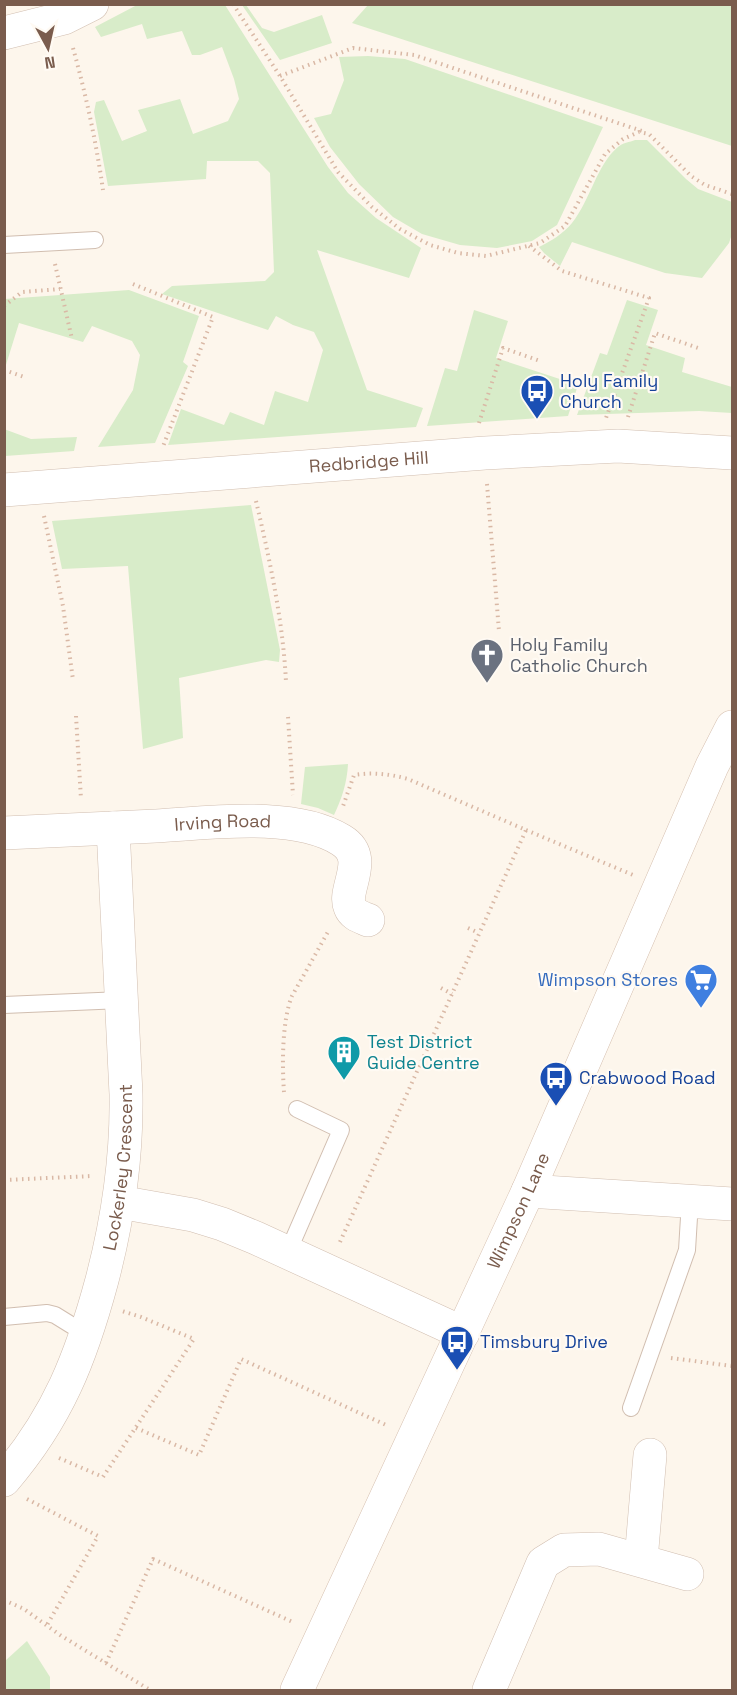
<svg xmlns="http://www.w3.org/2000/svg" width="737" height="1695" viewBox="0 0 737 1695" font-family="'Space Grotesk',sans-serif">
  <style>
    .green { fill: #d8ecc9 }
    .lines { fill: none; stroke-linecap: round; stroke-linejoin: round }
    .lane-casing { stroke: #d1beb0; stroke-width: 18 }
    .street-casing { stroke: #d1beb0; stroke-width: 34 }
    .secondary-casing { stroke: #d6c0b0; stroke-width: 34 }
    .path { stroke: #d9b8a5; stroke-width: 4; stroke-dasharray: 1.5 4.5; stroke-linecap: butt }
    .lane { stroke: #fff; stroke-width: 16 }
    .street { stroke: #fff; stroke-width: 33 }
    .secondary { stroke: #fff; stroke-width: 33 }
    .labels { text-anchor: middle; stroke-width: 4.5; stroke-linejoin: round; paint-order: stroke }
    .transit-label { font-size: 18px; fill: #164399; stroke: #fffaf3; text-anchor: start }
    .street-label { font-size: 18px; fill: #7a5c4d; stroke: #fffaf3 }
    .worship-label { font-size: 18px; fill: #5b616d; stroke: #fffaf3; text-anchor: start }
    .shop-label { font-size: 18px; fill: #366cbe; stroke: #fffaf3; text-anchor: end }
    .culture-label { font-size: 18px; fill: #0d838f; stroke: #fffaf3; text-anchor: start }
  </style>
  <rect width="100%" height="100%" fill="#fdf6ec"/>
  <!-- green -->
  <g class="green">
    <path d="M137,5H225L328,167L348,193L376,218L421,248L409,278L317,250L367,390L423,408L416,427L168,445L181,409L224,425L230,412L264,425L275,391L308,402L323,350L314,332L293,325L276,316L268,330L162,294L172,286L265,281L274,272L270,173L258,161H207L206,179L108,186L94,112L96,102L104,100L122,141L147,131L138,110L180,99L193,134L228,121L239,99L234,79L222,47L200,55H192L182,31L147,39L142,24L101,37L95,27Z"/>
    <path d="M242,5H246L262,28L274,32L322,15L332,43L280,60Z"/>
    <path d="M368,5H732V146L352,23Z"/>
    <path d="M368,56L405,59L603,127L557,225L532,241L497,248L460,245L422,234L393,217L359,184L330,147L314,118L331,114L344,80L339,57Z"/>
    <path d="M635,140H647L686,179L698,189L732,202V234L729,243L702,278L665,273L572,242L560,266L544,253L539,247C551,241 563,234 572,223C590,201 597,164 618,147C622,143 630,142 635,140Z"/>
    <path d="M129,290L199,316L183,362L188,366L155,443L98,447L133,390L140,355L132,341L92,326L83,342L19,323L5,368V299Z"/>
    <path d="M627,300L658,310L646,345L685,358L682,372L732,387V413L699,411L577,415L600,353L607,355Z"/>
    <path d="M474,310L508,321L496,358L578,385L568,416L427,426L445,368L457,371Z"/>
    <path d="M4,429L31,439L77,437L74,451L5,456Z"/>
    <path d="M251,505L280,650L279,662L266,660L179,678L183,738L143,749L128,566L62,569L52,521Z"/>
    <path d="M348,764C347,783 342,798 334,815L318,808L301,804L305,767Z"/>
    <path d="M27,1641L50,1677V1690H5V1661Z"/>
  </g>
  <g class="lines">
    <!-- lane casing -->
    <g class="lane-casing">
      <g id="lane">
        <path d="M4,245L95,240"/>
        <path d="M4,1005L122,1000"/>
        <path d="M288,1252L341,1130L297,1109"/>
        <path d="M4,1317L47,1313L55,1315L76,1328L88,1331"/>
        <path d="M631,1408L687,1250L690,1201"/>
      </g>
    </g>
    <!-- street casing -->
    <g class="street-casing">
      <g id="street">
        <path d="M4,33L64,18L92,4"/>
        <path id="s1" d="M4,490L485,453L618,446L732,453"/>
        <path id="s2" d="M4,833C55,831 105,828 156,826C209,823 294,811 341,840C371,858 342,889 350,907C353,915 361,917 368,920"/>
        <path d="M528,1191L732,1204"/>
        <path d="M119,1202L193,1215L222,1224L256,1238L463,1333"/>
        <path id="s3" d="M4,1480C58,1417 81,1358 102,1280C118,1219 127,1157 126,1094L113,828"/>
        <path d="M641,1560L650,1455"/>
        <path d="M489,1690L543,1563L564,1550L599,1549L687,1574"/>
      </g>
    </g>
    <!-- secondary casing -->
    <g class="secondary-casing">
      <g id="secondary">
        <path id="s4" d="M297,1690L528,1191L712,766L732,727"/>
      </g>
    </g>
    <!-- path -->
    <g class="path">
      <path d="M233,4L280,76L338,172L372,207L400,229L430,245L458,253L486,256L540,243L565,226L605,154L623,139L639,132L649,134L691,176L705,185L732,194"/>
      <path d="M73,48C86,95 96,141 103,190"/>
      <path d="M280,76L353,48L414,55L642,131"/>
      <path d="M529,246L562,271L649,298L606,418"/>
      <path d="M55,264L72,339"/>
      <path d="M133,284L213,317L162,449"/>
      <path d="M4,306L22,292L60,289"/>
      <path d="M4,370L24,377"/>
      <path d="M628,417L655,333L698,348"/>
      <path d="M479,423L503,348L540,361"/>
      <path d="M487,484L499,631"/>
      <path d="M256,501C270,561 283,621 286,682"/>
      <path d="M44,516L63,606L73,680"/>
      <path d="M76,716L81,799"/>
      <path d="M288,717L293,795"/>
      <path d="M526,830L633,875"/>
      <path d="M468,928L479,933"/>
      <path d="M441,988L452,994"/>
      <path d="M284,1092C282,1065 282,1020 292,996L329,930"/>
      <path d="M4,1180L92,1176"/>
      <path d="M340,1242L526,830L408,779C390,774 373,772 354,775L342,809"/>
      <path d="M671,1358L732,1366"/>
      <path d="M136,1428L199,1455L241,1359L386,1425"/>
      <path d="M59,1458L103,1477L194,1339L141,1317L122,1311"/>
      <path d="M27,1499L98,1536L47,1625"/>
      <path d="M4,1600L24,1609L60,1635L150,1690"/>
      <path d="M106,1663L153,1559L295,1623"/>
    </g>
    <!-- lane -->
    <use href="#lane" class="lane"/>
    <!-- street -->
    <use href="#street" class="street"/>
    <!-- secondary -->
    <use href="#secondary" class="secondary"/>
  </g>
  <!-- icons -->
  <defs>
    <g id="bus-pin" transform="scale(1.725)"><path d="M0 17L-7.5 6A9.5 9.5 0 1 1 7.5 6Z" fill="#1a4fb4" stroke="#fffaf3"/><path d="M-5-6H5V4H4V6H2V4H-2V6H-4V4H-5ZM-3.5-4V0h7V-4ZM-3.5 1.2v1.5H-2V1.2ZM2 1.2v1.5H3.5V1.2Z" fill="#fff"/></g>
    <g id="church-pin" transform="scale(1.725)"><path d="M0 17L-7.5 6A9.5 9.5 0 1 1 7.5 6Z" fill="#6b7280" stroke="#fffaf3"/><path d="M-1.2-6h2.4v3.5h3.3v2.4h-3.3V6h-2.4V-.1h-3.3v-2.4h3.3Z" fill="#fff"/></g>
    <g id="supermarket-pin" transform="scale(1.725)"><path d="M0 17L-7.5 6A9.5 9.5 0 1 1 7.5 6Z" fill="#3f7fe0" stroke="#fffaf3"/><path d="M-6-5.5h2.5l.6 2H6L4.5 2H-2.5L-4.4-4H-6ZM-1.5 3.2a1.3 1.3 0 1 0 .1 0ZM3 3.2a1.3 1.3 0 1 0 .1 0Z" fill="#fff"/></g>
    <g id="building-pin" transform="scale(1.725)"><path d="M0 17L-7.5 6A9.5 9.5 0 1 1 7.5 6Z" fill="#0f9aa8" stroke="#fffaf3"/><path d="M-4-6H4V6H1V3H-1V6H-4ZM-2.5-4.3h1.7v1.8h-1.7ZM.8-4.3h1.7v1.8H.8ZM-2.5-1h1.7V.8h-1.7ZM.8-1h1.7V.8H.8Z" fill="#fff"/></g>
  </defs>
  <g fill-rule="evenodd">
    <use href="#bus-pin" x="537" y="391"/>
    <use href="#church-pin" x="487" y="655"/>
    <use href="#supermarket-pin" x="701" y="980"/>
    <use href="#building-pin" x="344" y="1052"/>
    <use href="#bus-pin" x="556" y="1078"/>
    <use href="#bus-pin" x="457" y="1342"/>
  </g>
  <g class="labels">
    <!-- transit labels -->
    <g class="transit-label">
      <text x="560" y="387">Holy Family<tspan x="560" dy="21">Church</tspan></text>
      <text x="579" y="1084">Crabwood Road</text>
      <text x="480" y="1348">Timsbury Drive</text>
    </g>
    <!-- street labels -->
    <g class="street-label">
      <text dy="6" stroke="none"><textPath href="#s1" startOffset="366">Redbridge Hill</textPath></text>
      <text dy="6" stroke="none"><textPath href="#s2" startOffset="219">Irving Road</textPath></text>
      <text dy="6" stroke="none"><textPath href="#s3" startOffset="339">Lockerley Crescent</textPath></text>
      <text dy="6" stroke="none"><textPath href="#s4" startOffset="528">Wimpson Lane</textPath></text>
    </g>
    <!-- worship labels -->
    <g class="worship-label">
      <text x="510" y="651">Holy Family<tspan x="510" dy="21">Catholic Church</tspan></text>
    </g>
    <!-- shop labels -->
    <g class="shop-label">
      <text x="678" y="986">Wimpson Stores</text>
    </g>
    <!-- culture labels -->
    <g class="culture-label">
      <text x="367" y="1048">Test District<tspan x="367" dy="21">Guide Centre</tspan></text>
    </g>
  </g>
  <!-- border -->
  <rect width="737" height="1695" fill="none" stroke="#7a5c4d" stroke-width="12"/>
  <!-- north arrow -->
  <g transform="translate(48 48) rotate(172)" stroke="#fffaf3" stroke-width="4.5" paint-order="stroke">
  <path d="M0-4.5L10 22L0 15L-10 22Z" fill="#7a5c4d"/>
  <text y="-9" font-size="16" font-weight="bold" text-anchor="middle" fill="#7a5c4d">N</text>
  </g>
</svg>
